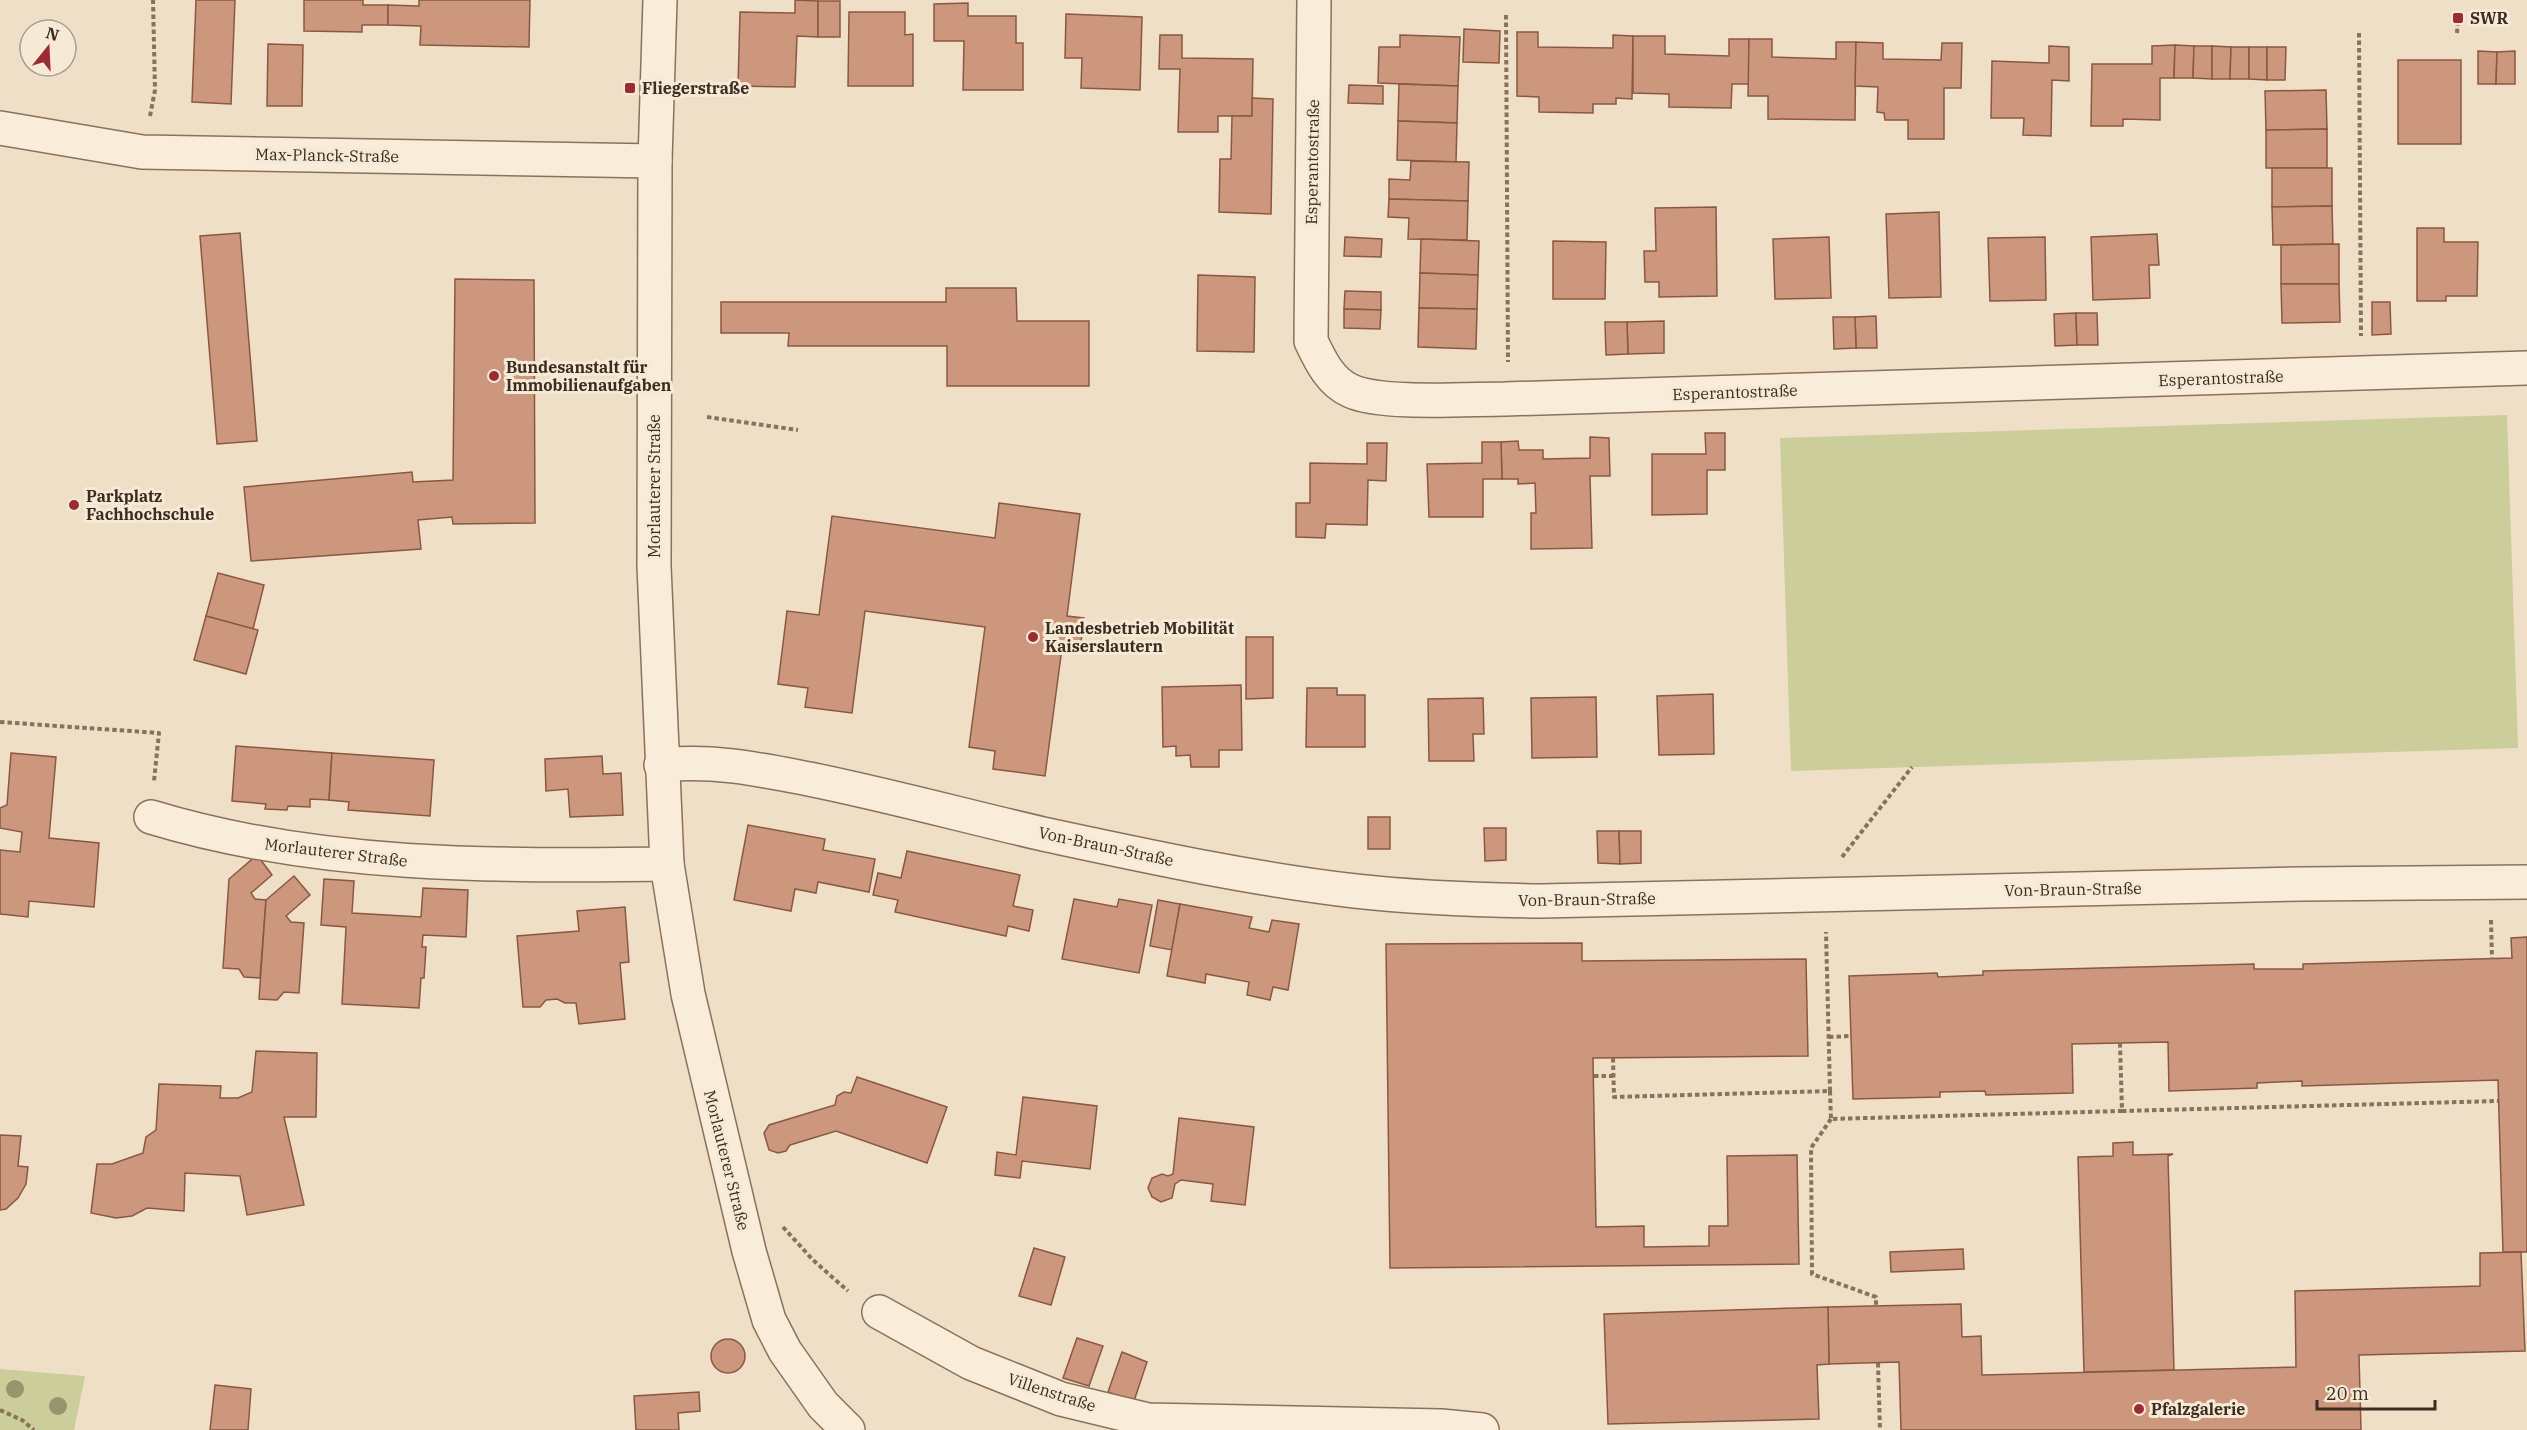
<svg xmlns="http://www.w3.org/2000/svg" width="2527" height="1430" viewBox="0 0 2527 1430" font-family="'IBM Plex Serif',serif">
  <style>
    .green { fill: #cbcd9a }
    .building { fill: #cd977d; stroke: #8a5842; stroke-width: 1.5 }
    .lines { fill: none; stroke-linecap: round; stroke-linejoin: round }
    .street-casing { stroke: #8a715c; stroke-width: 36 }
    .path { stroke: #8a715c; stroke-width: 4; stroke-dasharray: 4.5 3; stroke-linecap: butt }
    .street { stroke: #f9edda; stroke-width: 33 }
    .tree { fill: #97946e }
    .poi-dot { fill: #9a2c35; stroke: #f6ead6; stroke-width: 2 }
    .labels { text-anchor: middle; stroke-width: 6; stroke-linejoin: round; paint-order: stroke }
    .poi-label { font-size: 16px; font-weight: bold; fill: #3b2b20; stroke: #f6ead6; text-anchor: start }
    .street-label { font-size: 16px; fill: #3b2b20; stroke: #f6ead6 }
  </style>
  <rect width="100%" height="100%" fill="#efdfc7"/>
  <!-- green -->
  <g class="green">
    <path d="M2507,415L2518,748L1791,771L1780,438Z"/>
    <path d="M0,1369L85,1376L74,1430H0Z"/>
  </g>
  <!-- building -->
  <g class="building">
    <path d="M196,0H235L231,104L192,102Z"/>
    <path d="M304,0H363V5H388V25H362V32L304,31Z"/>
    <path d="M419,0H530L529,47L420,45L421,26L388,25V5L419,6Z"/>
    <path d="M795,0L818,1V37L797,36L795,87L738,86L740,12L795,13Z"/>
    <rect x="818" y="1" width="22" height="36"/>
    <path d="M968,3V16H1016V43H1023V90H963L964,41H934V4Z"/>
    <path d="M849,12H905V35L913,34V86H848Z"/>
    <path d="M1066,14L1142,17L1140,90L1081,88L1082,58H1065Z"/>
    <path d="M1464,29L1500,31L1499,63L1463,62Z"/>
    <path d="M1517,32H1538V47L1613,48V35L1633,36L1632,99L1616,98V104H1593V113L1539,112V97L1517,96Z"/>
    <path d="M1160,35H1182V58L1253,59L1252,116H1218V132H1178L1180,69H1159Z"/>
    <path d="M1400,35L1460,37L1458,86L1378,83L1379,47H1400Z"/>
    <path d="M1633,36H1665V54L1729,56V39H1749V84H1732L1731,108L1669,107V94L1633,93Z"/>
    <path d="M1749,39H1772V57L1836,59V42H1856L1855,120L1768,119V96H1748Z"/>
    <path d="M1856,42L1883,43V59L1941,60L1942,43H1962L1961,88H1944V139H1908V120H1885L1884,113L1877,112L1878,87L1855,86Z"/>
    <path d="M268,44L303,45L302,106H267Z"/>
    <path d="M2175,45L2174,78H2160V120L2123,119V126H2091L2092,64H2152V46Z"/>
    <path d="M2175,45L2194,46L2193,78H2174Z"/>
    <path d="M2049,46L2069,47V81L2052,80L2051,136L2023,135L2024,118H1991L1992,61L2049,63Z"/>
    <path d="M2194,46H2212V79L2193,78Z"/>
    <path d="M2212,46L2231,47L2230,79H2212Z"/>
    <path d="M2231,47H2249V79H2230Z"/>
    <path d="M2249,47H2267V80L2249,79Z"/>
    <path d="M2267,47H2286L2285,80H2267Z"/>
    <path d="M2478,51L2497,52L2496,84H2478Z"/>
    <path d="M2515,51V84H2496L2497,52Z"/>
    <rect x="2398" y="60" width="63" height="84"/>
    <path d="M1399,84L1458,86L1457,123L1398,121Z"/>
    <path d="M1349,85L1383,86V104L1348,103Z"/>
    <path d="M2326,90L2327,129L2266,130L2265,91Z"/>
    <path d="M1252,98L1273,99L1271,214L1219,212L1220,159H1231L1232,116H1252Z"/>
    <path d="M1398,121L1457,123L1456,162L1397,160Z"/>
    <path d="M2327,129V168H2266V130Z"/>
    <path d="M1411,161L1469,162L1468,201L1389,199V179L1410,180Z"/>
    <path d="M2272,168H2332V206L2272,207Z"/>
    <path d="M1389,199L1468,201L1467,240L1408,239L1409,218L1388,217Z"/>
    <path d="M2332,206L2333,244L2273,245L2272,207Z"/>
    <path d="M1716,207L1717,296L1659,297V282H1645L1644,251H1656L1655,208Z"/>
    <path d="M1939,212L1941,297L1889,298L1886,214Z"/>
    <path d="M2417,228H2444V242H2478L2477,296H2446V301H2417Z"/>
    <path d="M240,233L257,441L217,444L200,236Z"/>
    <path d="M2157,234L2159,265H2149L2150,298L2093,300L2091,237Z"/>
    <path d="M1345,237L1382,239L1381,257L1344,256Z"/>
    <path d="M1829,237L1831,298L1775,299L1773,239Z"/>
    <path d="M2045,237L2046,300L1990,301L1988,238Z"/>
    <path d="M1421,239L1479,241L1478,275L1420,273Z"/>
    <path d="M1553,241L1606,242L1605,299H1553Z"/>
    <path d="M2339,244V284H2281V245Z"/>
    <path d="M1420,273L1478,275L1477,309L1419,308Z"/>
    <path d="M1198,275L1255,277L1254,352L1197,351Z"/>
    <path d="M455,279L534,280L535,523L453,524L452,517L418,520L421,549L251,561L244,487L412,472L413,482L453,480Z"/>
    <path d="M2281,284H2339L2340,322L2282,323Z"/>
    <path d="M946,288H1016L1017,321H1089V386H947V346H788L789,333H721V302H946Z"/>
    <path d="M1345,291L1381,292V310L1344,309Z"/>
    <path d="M2372,302H2390L2391,334L2372,335Z"/>
    <path d="M1419,308L1477,309L1476,349L1418,347Z"/>
    <path d="M1344,309L1381,310L1380,329L1344,328Z"/>
    <path d="M2076,313L2077,345L2055,346L2054,314Z"/>
    <path d="M2076,313H2097L2098,345H2077Z"/>
    <path d="M1876,316L1877,348H1856L1855,317Z"/>
    <path d="M1833,317H1855L1856,348L1834,349Z"/>
    <path d="M1664,321V353L1628,354L1627,322Z"/>
    <path d="M1605,322H1627L1628,354L1606,355Z"/>
    <path d="M1705,433H1725V470H1707V514L1652,515V454H1706Z"/>
    <path d="M1590,437L1609,438L1610,476H1590L1592,548L1531,549V513H1536L1535,483L1518,484V479H1502L1501,442L1518,441L1519,450H1543V459L1590,458Z"/>
    <path d="M1482,442H1501L1502,479H1483V517H1429L1427,464L1482,463Z"/>
    <path d="M1367,443H1387L1386,481L1368,480L1367,525L1326,524L1325,538L1296,537V503H1310V463L1367,464Z"/>
    <path d="M999,503L1080,514L1067,616L1084,618L1080,650L1062,648L1045,776L993,769L995,751L969,747L985,627L865,611L852,713L805,707L808,688L778,684L787,611L819,615L832,516L995,538Z"/>
    <path d="M218,573L264,585L253,629L206,616Z"/>
    <path d="M206,616L258,630L246,674L194,660Z"/>
    <path d="M1246,637H1273V698L1246,699Z"/>
    <path d="M1241,685L1242,750H1219V767H1191L1190,755L1176,756V746L1163,747L1162,687Z"/>
    <path d="M1307,688H1337V695H1365V747H1306Z"/>
    <path d="M1713,694L1714,754L1659,755L1657,696Z"/>
    <path d="M1596,697L1597,757L1532,758L1531,698Z"/>
    <path d="M1483,698L1484,734H1473L1474,761H1429L1428,699Z"/>
    <path d="M236,746L332,753L329,800L310,799V807L288,806L287,810L265,809L266,804L232,801Z"/>
    <path d="M11,753L56,757L49,838L99,843L94,907L29,901L28,917L0,914V850L20,852L22,832L0,828V808L7,805Z"/>
    <path d="M332,753L434,760L430,816L348,810L349,802L329,800Z"/>
    <path d="M602,756L603,774L621,773L623,815L570,817L568,789L546,791L545,759Z"/>
    <rect x="1368" y="817" width="22" height="32"/>
    <path d="M748,825L825,839L823,850L875,859L869,892L818,882L816,893L795,889L791,911L734,900Z"/>
    <path d="M1484,828H1506V860L1485,861Z"/>
    <path d="M1597,831H1619L1620,864L1598,863Z"/>
    <path d="M1619,831H1641V863L1620,864Z"/>
    <path d="M907,851L1020,875L1013,906L1033,910L1029,931L1008,926L1006,936L895,912L898,900L873,895L878,873L901,878Z"/>
    <path d="M257,855L272,875L251,893L255,899L266,900L260,978L244,977L239,969L223,968L229,879Z"/>
    <path d="M294,876L310,895L286,916L291,922L304,923L299,993L284,992L277,1000L259,999L266,900Z"/>
    <path d="M324,879L354,881L352,913L421,917L423,888L468,890L466,937L423,935L422,947H426L424,978H421L419,1008L342,1004L346,927L321,925Z"/>
    <path d="M1074,899L1117,907L1119,899L1152,905L1139,973L1062,959Z"/>
    <path d="M1158,900L1180,904L1172,950L1150,946Z"/>
    <path d="M1180,904L1252,917L1249,928L1269,932L1272,920L1299,924L1288,990L1273,987L1270,1000L1247,995L1249,982L1206,974L1205,983L1167,976Z"/>
    <path d="M625,907L629,962L620,963L625,1019L579,1024L576,1003H565L557,999L546,1000L540,1007H523L517,936L579,931L577,911Z"/>
    <path d="M2527,937V1252H2503L2498,1080L2302,1086V1081L2257,1083V1088L2169,1091L2168,1042L2072,1044L2073,1093L1986,1095L1985,1091L1940,1092V1097L1853,1099L1849,976L1937,973L1938,977L1983,975V971L2254,964V969H2303V964L2512,958L2511,938Z"/>
    <path d="M1582,943V961L1806,959L1808,1056L1593,1058L1596,1227L1644,1226V1247L1709,1246V1226H1728L1727,1156L1797,1155L1799,1264L1390,1268L1386,944Z"/>
    <path d="M256,1051L317,1053L316,1117H284L304,1205L247,1215L240,1176L185,1173L184,1211L147,1208L132,1216L116,1218L91,1213L97,1164H112L143,1153L146,1137L156,1130L159,1084L221,1086L220,1098H238L252,1092Z"/>
    <path d="M857,1077L947,1107L927,1163L836,1131L790,1145L786,1151L778,1153L769,1150L764,1133L769,1125L835,1105L837,1096L844,1092L851,1093Z"/>
    <path d="M1023,1097L1097,1106L1090,1169L1022,1161L1020,1178L995,1175L997,1152L1016,1155Z"/>
    <path d="M1179,1118L1254,1127L1245,1205L1211,1201L1213,1184L1181,1180L1175,1184L1172,1198L1161,1202L1152,1197L1148,1188L1152,1178L1162,1174L1168,1176L1173,1174Z"/>
    <path d="M0,1135L21,1136L18,1166L28,1167L26,1184L18,1198L6,1209L0,1210Z"/>
    <path d="M2133,1142V1155L2173,1154L2168,1156L2174,1370L2084,1372L2078,1157L2113,1156V1143Z"/>
    <path d="M1034,1248L1065,1257L1051,1305L1019,1296Z"/>
    <path d="M1963,1249L1964,1269L1891,1272L1890,1252Z"/>
    <path d="M2521,1252L2525,1351L2359,1355L2361,1430H1901L1899,1362L1829,1364L1828,1307L1961,1304L1962,1337L1981,1336L1982,1375L2296,1367L2295,1291L2480,1286V1253Z"/>
    <path d="M1828,1307L1829,1364L1817,1365L1819,1419L1608,1424L1604,1314Z"/>
    <path d="M1077,1338L1103,1346L1089,1386L1063,1378Z"/>
    <circle cx="728" cy="1356" r="17"/>
    <path d="M1122,1352L1147,1362L1134,1401L1108,1392Z"/>
    <path d="M215,1385L251,1389L248,1430H210Z"/>
    <path d="M699,1392L700,1411L678,1413L679,1430H636L634,1396Z"/>
  </g>
  <g class="lines">
    <!-- street casing -->
    <g class="street-casing">
      <g id="street">
        <path d="M660,0L655,161L654,566L667,864L688,994L749,1251L769,1320L785,1351L823,1405L848,1430"/>
        <path d="M1314,0L1311,341C1320,360 1330,382 1351,391C1382,405 1468,399 1505,399L2527,368"/>
        <path d="M0,128L142,152L655,161"/>
        <path d="M661,765C715,760 757,769 809,779C888,795 965,816 1043,834C1146,856 1251,879 1355,891C1417,898 1479,900 1541,901L2302,884L2527,882"/>
        <path d="M151,817C319,868 494,866 667,864"/>
        <path d="M879,1312L971,1363L1061,1399L1148,1420L1441,1426L1482,1430"/>
      </g>
    </g>
    <!-- path -->
    <g class="path">
      <path d="M1506,15L1508,362"/>
      <path d="M2359,33L2361,336"/>
      <path d="M2457,33L2458,18"/>
      <path d="M150,116L155,90L153,0"/>
      <path d="M707,417L798,430"/>
      <path d="M0,722L159,733L154,781"/>
      <path d="M1842,857L1912,767"/>
      <path d="M2491,920L2492,959"/>
      <path d="M1829,1037L1851,1036"/>
      <path d="M1613,1058L1614,1097L1830,1091L1826,932"/>
      <path d="M1594,1076H1614"/>
      <path d="M1830,1091L1831,1119L2122,1111L2120,1043"/>
      <path d="M2122,1111L2498,1101"/>
      <path d="M1831,1119L1811,1148L1812,1274L1876,1297V1307"/>
      <path d="M783,1227L813,1260L848,1291"/>
      <path d="M1878,1363L1880,1430"/>
      <path d="M0,1410L22,1420L34,1430"/>
    </g>
    <!-- street -->
    <use href="#street" class="street"/>
  </g>
  <!-- trees -->
  <g class="tree">
    <circle cx="15" cy="1389" r="9"/>
    <circle cx="58" cy="1406" r="9"/>
  </g>
  <!-- markers -->
  <g class="poi-dot">
    <rect x="2452" y="12" width="12" height="12" rx="3"/>
    <rect x="624" y="82" width="12" height="12" rx="3"/>
    <circle cx="494" cy="376" r="6"/>
    <circle cx="74" cy="505" r="6"/>
    <circle cx="1033" cy="637" r="6"/>
    <circle cx="2139" cy="1409" r="6"/>
  </g>
  <g class="labels">
    <!-- poi labels -->
    <g class="poi-label">
      <text x="2470" y="24">SWR</text>
      <text x="642" y="94">Fliegerstraße</text>
      <text x="506" y="373">Bundesanstalt für<tspan x="506" dy="18">Immobilienaufgaben</tspan></text>
      <text x="86" y="502">Parkplatz<tspan x="86" dy="18">Fachhochschule</tspan></text>
      <text x="1045" y="634">Landesbetrieb Mobilität<tspan x="1045" dy="18">Kaiserslautern</tspan></text>
      <text x="2151" y="1415">Pfalzgalerie</text>
    </g>
    <!-- street labels -->
    <g class="street-label">
      <text transform="translate(327 155) rotate(1)" y="6">Max-Planck-Straße</text>
      <text transform="translate(1312 162) rotate(-89)" y="6">Esperantostraße</text>
      <text transform="translate(2221 378) rotate(-2)" y="6">Esperantostraße</text>
      <text transform="translate(1735 392) rotate(-2)" y="6">Esperantostraße</text>
      <text transform="translate(654 486) rotate(-90)" y="6">Morlauterer Straße</text>
      <text transform="translate(1106 846) rotate(12)" y="6">Von-Braun-Straße</text>
      <text transform="translate(336 852) rotate(7)" y="6">Morlauterer Straße</text>
      <text transform="translate(2073 889) rotate(-1)" y="6">Von-Braun-Straße</text>
      <text transform="translate(1587 899) rotate(-1)" y="6">Von-Braun-Straße</text>
      <text transform="translate(727 1160) rotate(76)" y="6">Morlauterer Straße</text>
      <text transform="translate(1052 1392) rotate(18)" y="6">Villenstraße</text>
    </g>
  </g>
  <!-- north arrow -->
  <g transform="translate(48 48) rotate(18)"><circle r="28" fill="#f6ead6" stroke="#ab9e8d" stroke-width="1.5"/>
  <path d="M0-4.5L10 22L0 15L-10 22Z" fill="#9a2c35"/>
  <text y="-9" font-size="16" font-weight="bold" text-anchor="middle" fill="#3b2b20">N</text>
  </g>
  <!-- scale -->
  <path d="M2317 1400v9h118v-9" fill="none" stroke="#3b2b20" stroke-width="3"/>
  <text x="2326" y="1400" font-size="18" fill="#3b2b20" stroke="#f6ead6" stroke-width="4.5" paint-order="stroke">20 m</text>
</svg>
